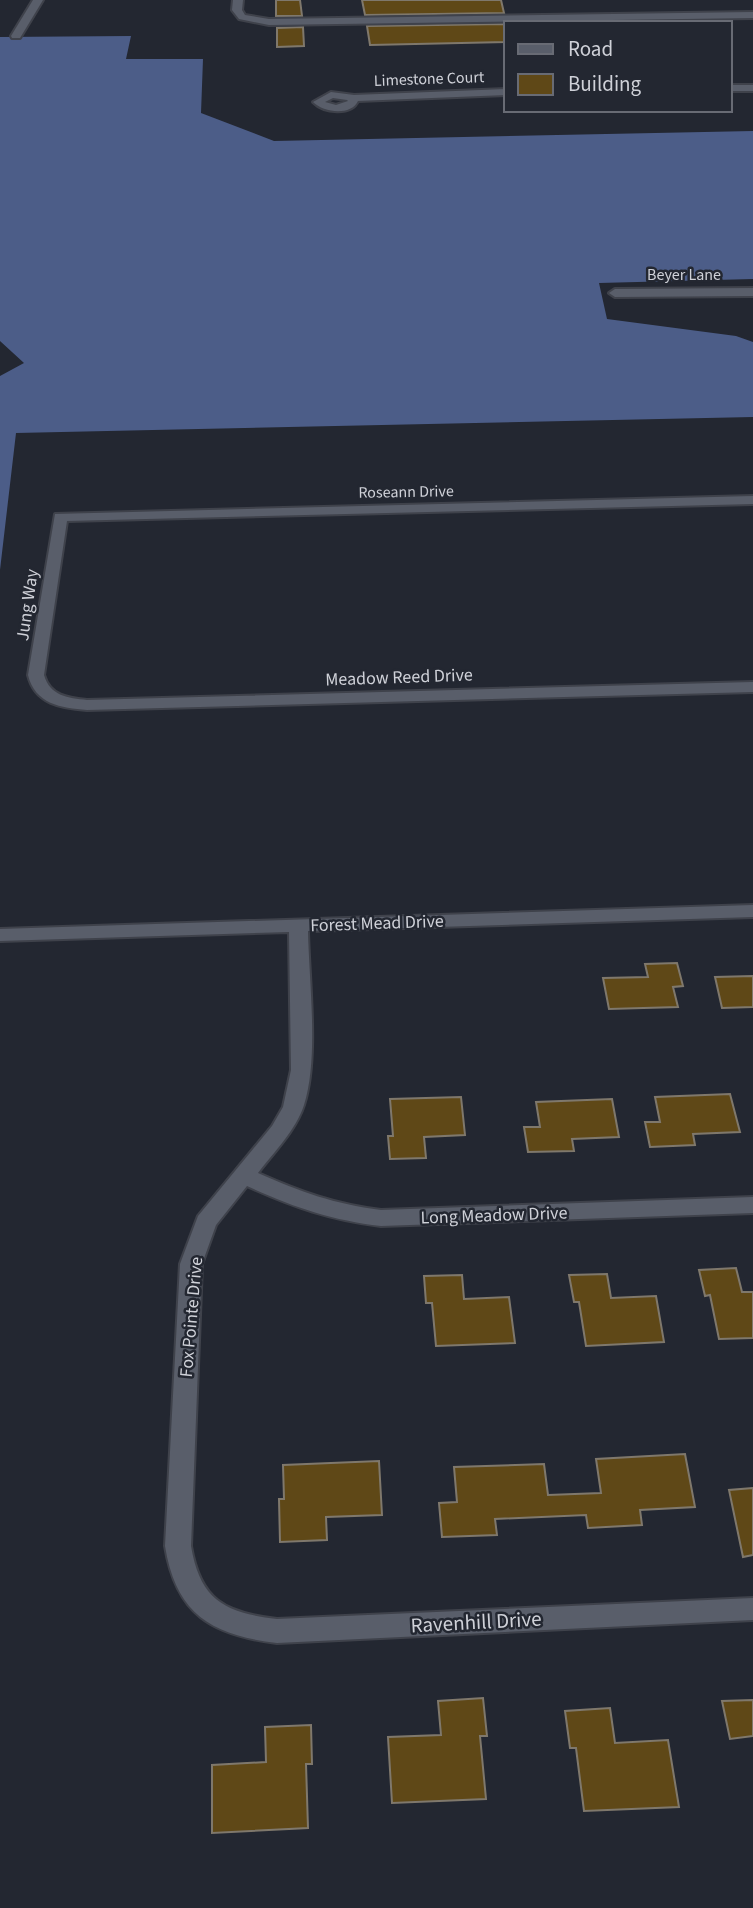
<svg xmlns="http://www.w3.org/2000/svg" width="753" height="1908" viewBox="0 0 753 1908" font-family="'Source Sans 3',sans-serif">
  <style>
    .forest { fill: #4c5d88 }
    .building { fill: #5f4817; stroke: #7f786c; stroke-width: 2 }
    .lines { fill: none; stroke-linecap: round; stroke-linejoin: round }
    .minor-casing { stroke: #3f424b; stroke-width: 4 }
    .minor { fill: #595e6a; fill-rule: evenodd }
    .labels { text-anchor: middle; stroke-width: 5; stroke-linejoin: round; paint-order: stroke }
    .far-street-label { font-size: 16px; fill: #cfd1d8; stroke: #232731 }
    .street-label { font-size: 18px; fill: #cfd1d8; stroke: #232731 }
    .near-street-label { font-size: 21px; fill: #cfd1d8; stroke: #232731 }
  </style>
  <rect width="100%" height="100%" fill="#232731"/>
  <!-- forest -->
  <path class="forest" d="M131,36L126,59H203L201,113L274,141L753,131V279L599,283L607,319L736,336L753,342V417L16,433L0,570V376L24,363L0,341V37Z"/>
  <!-- building -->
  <g class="building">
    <path d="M276,0H300L302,16H276Z"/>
    <path d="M362,0H501L504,13L365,15Z"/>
    <path d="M506,24V42L370,45L367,26Z"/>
    <path d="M303,27L304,46L277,47V28Z"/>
    <path d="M677,963L683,986L673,987L678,1007L609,1009L603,978L648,977L645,964Z"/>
    <path d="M753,976V1007L722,1008L715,977Z"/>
    <path d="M730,1094L740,1132L693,1134L695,1145L650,1147L645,1122H660L655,1097Z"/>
    <path d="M461,1097L465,1135L424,1137L426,1158L390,1159L388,1136H393L390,1099Z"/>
    <path d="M612,1099L619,1137L572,1139L574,1151L528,1152L524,1127H540L536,1102Z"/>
    <path d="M736,1268L742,1292H753V1338L719,1339L710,1295L705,1296L699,1270Z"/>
    <path d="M607,1274L611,1298L656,1296L664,1342L586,1346L579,1302H574L569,1275Z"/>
    <path d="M462,1275L464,1299L509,1297L515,1343L436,1346L432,1303H426L424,1276Z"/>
    <path d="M685,1454L695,1507L640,1510L642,1525L588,1528L586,1515L495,1519L497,1535L442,1537L439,1503L457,1502L454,1467L544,1464L548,1495L601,1493L596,1459Z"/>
    <path d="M379,1461L382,1515L326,1517L327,1540L280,1542L279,1499H284L283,1465Z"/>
    <path d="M753,1488V1555L743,1557L729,1490Z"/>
    <path d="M483,1698L487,1736H480L486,1799L392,1803L388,1737L441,1735L438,1701Z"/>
    <path d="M753,1700V1736L730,1739L722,1701Z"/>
    <path d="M610,1708L615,1743L668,1740L679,1807L584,1811L576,1748H570L565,1711Z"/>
    <path d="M311,1725L312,1764H306L308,1828L212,1833V1765L266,1762L265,1727Z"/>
  </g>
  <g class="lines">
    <!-- minor casing -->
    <g class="minor-casing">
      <g id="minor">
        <path d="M33,0H43L20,38H12L11,36Z"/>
        <path d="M233,0H243L242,10L245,15L269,19L753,12V18L269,25L239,19L232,10Z"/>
        <rect x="730" y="85" width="23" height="6"/>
        <path d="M506,89V95L358,101C351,116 324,113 313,102L331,92L354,95ZM333,98L347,100L348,101L336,105L325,102Z"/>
        <path d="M753,288V296L615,297L609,293L615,289Z"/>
        <path d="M753,496V504L67,521L44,675C50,696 68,698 87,700L753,682V692L87,710C61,708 35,704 28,675L55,514Z"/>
        <path d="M753,905V917L308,931C309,982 319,1058 304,1105C296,1130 274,1152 258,1173C301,1192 334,1204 381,1210L753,1197V1213L381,1226C331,1220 293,1207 247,1186L216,1225L202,1264L191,1546C200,1600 225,1613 277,1619L753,1598V1620L277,1643C211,1635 176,1614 165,1546L180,1264L198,1216L272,1126L283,1107L291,1070L289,932L0,941V929Z"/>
      </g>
    </g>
    <!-- minor -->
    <use href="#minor" class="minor"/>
  </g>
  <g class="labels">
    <!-- far-street labels -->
    <g class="far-street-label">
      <text transform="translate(429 78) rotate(-2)" y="6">Limestone Court</text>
      <text x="684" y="280">Beyer Lane</text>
      <text transform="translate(406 491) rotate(-1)" y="6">Roseann Drive</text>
    </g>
    <!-- street labels -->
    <g class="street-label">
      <text transform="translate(27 605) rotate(-82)" y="6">Jung Way</text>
      <text transform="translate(399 677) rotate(-2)" y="6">Meadow Reed Drive</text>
      <text transform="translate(377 923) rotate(-2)" y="6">Forest Mead Drive</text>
      <text transform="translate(494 1215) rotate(-2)" y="6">Long Meadow Drive</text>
      <text transform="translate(191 1317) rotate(-85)" y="6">Fox Pointe Drive</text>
    </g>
    <!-- near-street labels -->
    <g class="near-street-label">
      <text transform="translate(476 1622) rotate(-3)" y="7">Ravenhill Drive</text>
    </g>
  </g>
  <!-- legend -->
  <rect x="504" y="21" width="228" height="91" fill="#232731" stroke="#686b74" stroke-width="2"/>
  <rect x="518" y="44" width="35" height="10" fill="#595e6a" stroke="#686b74" stroke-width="2"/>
  <text x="568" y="56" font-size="21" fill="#cfd1d8">Road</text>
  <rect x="518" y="74" width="35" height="21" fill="#5f4817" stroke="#686b74" stroke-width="2"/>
  <text x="568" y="91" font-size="21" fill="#cfd1d8">Building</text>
</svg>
